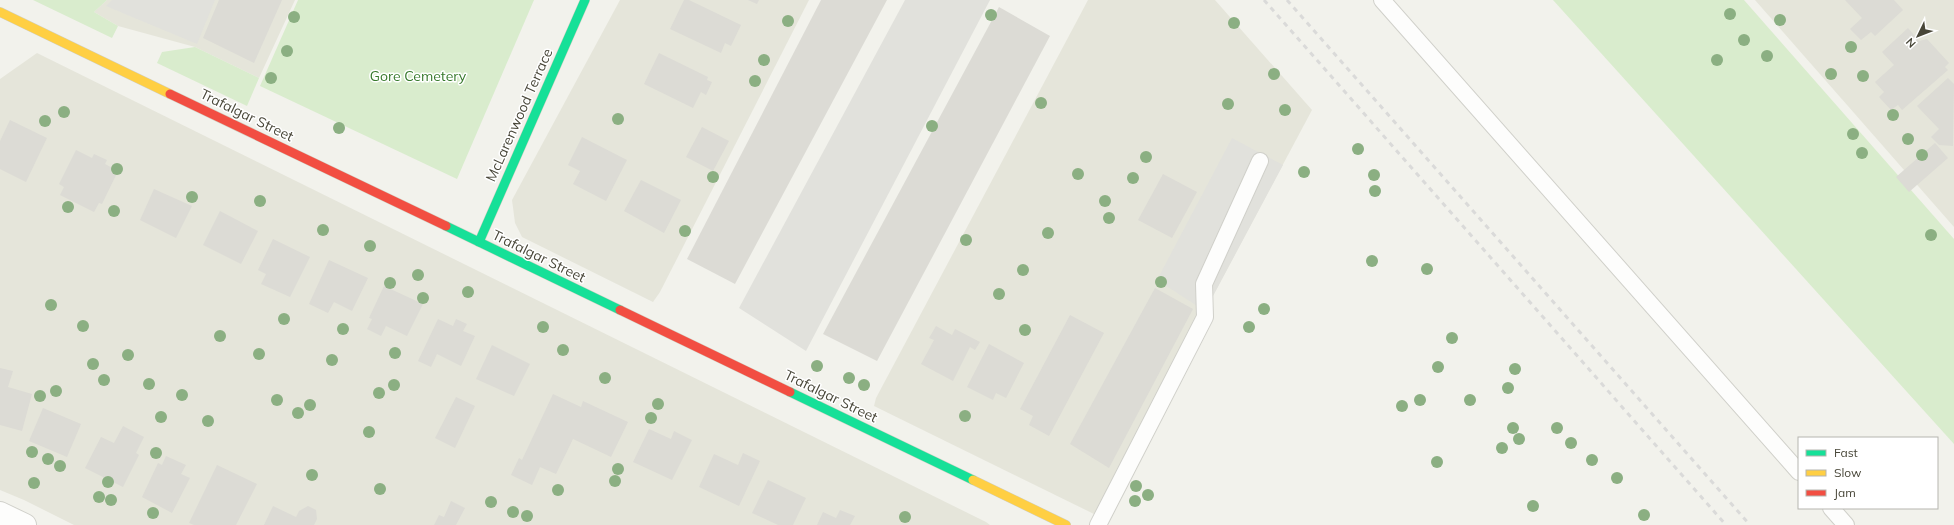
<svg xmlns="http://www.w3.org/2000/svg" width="1954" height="525" viewBox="0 0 1954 525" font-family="Mulish,sans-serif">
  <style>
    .residential { fill: #e5e5da }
    .green { fill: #d9eccd }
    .parking { fill: #e1e1dc }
    .building { fill: #dcdbd5 }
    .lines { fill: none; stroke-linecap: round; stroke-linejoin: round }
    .lane-casing { stroke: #d0d0ca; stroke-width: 18 }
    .street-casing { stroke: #d0d0ca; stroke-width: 24 }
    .fast-casing { stroke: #d1d0c3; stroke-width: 10 }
    .slow-casing { stroke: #d1d0c3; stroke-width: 10 }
    .jam-casing { stroke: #d1d0c3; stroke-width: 10 }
    .lane { stroke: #fdfdfc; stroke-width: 16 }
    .street { stroke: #fdfdfc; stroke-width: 22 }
    .fast { stroke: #16e098; stroke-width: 9 }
    .slow { stroke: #ffcf43; stroke-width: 9 }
    .jam { stroke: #f24e42; stroke-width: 9 }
    .rail { stroke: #dadad9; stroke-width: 3; stroke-dasharray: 5 5; stroke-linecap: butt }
    .tree { fill: #8baf82 }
    .labels { text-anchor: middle; stroke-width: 3; stroke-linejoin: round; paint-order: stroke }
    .park-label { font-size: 14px; fill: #37792c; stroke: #fff }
    .street-label { font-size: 14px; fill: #484638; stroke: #fff }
  </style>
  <rect width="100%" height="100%" fill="#f2f2ec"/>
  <!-- residential -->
  <g class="residential">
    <path d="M107,0H295L259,78L195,47L118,26L94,12Z"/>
    <path d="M620,0H809L660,292L653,302L522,237L515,223L512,200Z"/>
    <path d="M1088,0H1215L1312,110L1096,515L874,406L876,398Z"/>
    <path d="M1755,0H1954V227Z"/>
    <path d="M37,53L986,522L990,525H74L24,500L0,490V79Z"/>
  </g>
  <!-- green -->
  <g class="green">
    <path d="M33,0H107L94,12L118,26L112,38Z"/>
    <path d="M298,0H534L457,179L260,86Z"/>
    <path d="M1553,0H1744L1954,239V444Z"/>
    <path d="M195,47L259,78L247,106L157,63L162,52Z"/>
  </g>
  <!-- parking -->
  <g class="parking">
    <path d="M112,0H215L197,44L106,6Z"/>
    <path d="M905,0H990L806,351L739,308Z"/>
    <path d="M1232,138L1283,165L1205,311L1157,280Z"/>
  </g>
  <!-- building -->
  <g class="building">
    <path d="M219,0H282L254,63L203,38Z"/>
    <path d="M684,0H689L741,25L731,46L725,43L721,53L670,29Z"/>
    <path d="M748,0H759L757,4Z"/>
    <path d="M821,0H887L735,284L687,259Z"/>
    <path d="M1845,0H1894L1903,10L1875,36L1871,32L1861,40L1850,29L1862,18Z"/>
    <path d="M999,7L1050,36L877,361L823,334Z"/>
    <path d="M1908,28L1919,41L1927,39L1949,63L1945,67L1948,70L1902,110L1898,105L1891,110L1879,97L1884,92L1875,82L1894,65L1882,52Z"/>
    <path d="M659,53L708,77L707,80L712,82L706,95L701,92L693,108L644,84Z"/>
    <path d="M1948,78L1954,84L1953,146L1939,145L1931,137L1939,129L1917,106Z"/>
    <path d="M10,120L47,138L26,182L0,169V141Z"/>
    <path d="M702,127L729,141L713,171L686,157Z"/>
    <path d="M582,137L627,160L606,201L573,184L580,171L568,165Z"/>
    <path d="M1935,143L1948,158L1909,192L1896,177Z"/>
    <path d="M76,150L92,158L94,154L107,160L105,164L118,171L102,204L99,203L94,212L60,195L64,187L59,184Z"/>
    <path d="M1163,174L1197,192L1172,238L1138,220Z"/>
    <path d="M641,180L681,200L664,233L624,211Z"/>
    <path d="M154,189L192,206L176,238L140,220Z"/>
    <path d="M220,211L258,231L241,264L203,245Z"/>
    <path d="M273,239L310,257L290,297L261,284L266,274L258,270Z"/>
    <path d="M329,260L368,278L352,311L334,302L328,313L309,304Z"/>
    <path d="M384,286L423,304L407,336L386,326L381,336L367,329L372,319L369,318Z"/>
    <path d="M1155,288L1193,309L1109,468L1070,444Z"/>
    <path d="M1070,315L1104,333L1049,436L1029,425L1033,416L1020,409Z"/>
    <path d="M438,319L453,326L456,319L467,324L463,331L475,336L461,366L437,354L431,367L418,361Z"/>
    <path d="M936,326L952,335L955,329L980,342L975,350L970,347L953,381L921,364L934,340L929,338Z"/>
    <path d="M989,344L1024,363L1006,398L996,393L993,400L967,387Z"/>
    <path d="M492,345L530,364L514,396L476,379Z"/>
    <path d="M0,368L13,371L8,387L32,394L22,431L0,425Z"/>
    <path d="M553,394L581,407L583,401L628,422L611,457L573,439L556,474L540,467L532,485L511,475L519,458L522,460Z"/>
    <path d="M456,397L475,406L455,448L435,438Z"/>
    <path d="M43,408L81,424L67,457L29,441Z"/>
    <path d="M123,426L144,437L136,453L139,455L123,487L85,468L101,437L114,443Z"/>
    <path d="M649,429L671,439L674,431L692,440L672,480L633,462Z"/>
    <path d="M743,453L760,461L739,506L699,487L714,454L738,465Z"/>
    <path d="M166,456L186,465L181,474L190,478L172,513L142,497L158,463L162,465Z"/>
    <path d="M217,465L257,484L236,525H194L189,523Z"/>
    <path d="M768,480L806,498L793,525H778L752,513Z"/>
    <path d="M451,501L465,508L456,525H434L439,515L444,517Z"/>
    <path d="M273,506L296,517L299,511L308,506L316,510L317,519L314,525H264Z"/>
    <path d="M840,510L855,516L850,525H817L823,512L836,518Z"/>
  </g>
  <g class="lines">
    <!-- lane casing -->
    <g class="lane-casing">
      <g id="lane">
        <path d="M1382,0L1799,472"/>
        <path d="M1831,508L1846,525"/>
        <path d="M1098,525L1205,317L1204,284L1260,161"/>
      </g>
    </g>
    <!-- street casing -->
    <g class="street-casing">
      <path id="street" d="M0,513L25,525"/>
    </g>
    <!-- fast casing -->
    <g class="fast-casing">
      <g id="fast">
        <path d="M446,226L620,310"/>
        <path d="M479,242L585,0"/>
        <path d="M790,392L973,480"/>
      </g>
    </g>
    <!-- slow casing -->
    <g class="slow-casing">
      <g id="slow">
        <path d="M0,12L170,94"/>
        <path d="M973,480L1066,525"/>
      </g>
    </g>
    <!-- jam casing -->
    <g class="jam-casing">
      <g id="jam">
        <path d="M170,94L446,226"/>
        <path d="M620,310L790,392"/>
      </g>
    </g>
    <!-- lane -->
    <use href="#lane" class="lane"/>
    <!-- street -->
    <use href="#street" class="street"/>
    <!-- fast -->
    <use href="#fast" class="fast"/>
    <!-- slow -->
    <use href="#slow" class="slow"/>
    <!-- jam -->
    <use href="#jam" class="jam"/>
    <!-- rail -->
    <g class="rail">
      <path d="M1264,0L1726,525"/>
      <path d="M1287,0L1750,525"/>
    </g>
  </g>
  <!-- trees -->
  <g class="tree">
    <circle cx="1730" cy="14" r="6"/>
    <circle cx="991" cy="15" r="6"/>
    <circle cx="294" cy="17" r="6"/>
    <circle cx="1780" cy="20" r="6"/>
    <circle cx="788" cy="21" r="6"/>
    <circle cx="1234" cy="23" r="6"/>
    <circle cx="1744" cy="40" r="6"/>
    <circle cx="1851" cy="47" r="6"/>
    <circle cx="287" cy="51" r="6"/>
    <circle cx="1767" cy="56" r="6"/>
    <circle cx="764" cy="60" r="6"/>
    <circle cx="1717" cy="60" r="6"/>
    <circle cx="1274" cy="74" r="6"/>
    <circle cx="1831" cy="74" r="6"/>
    <circle cx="1863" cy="76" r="6"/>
    <circle cx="271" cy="78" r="6"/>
    <circle cx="755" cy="81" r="6"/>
    <circle cx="1041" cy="103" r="6"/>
    <circle cx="1228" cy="104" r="6"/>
    <circle cx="1285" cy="110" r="6"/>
    <circle cx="64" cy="112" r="6"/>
    <circle cx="1893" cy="115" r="6"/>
    <circle cx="618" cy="119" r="6"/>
    <circle cx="45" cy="121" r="6"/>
    <circle cx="932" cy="126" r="6"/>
    <circle cx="339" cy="128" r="6"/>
    <circle cx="1853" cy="134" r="6"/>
    <circle cx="1908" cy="139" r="6"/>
    <circle cx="1358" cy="149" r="6"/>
    <circle cx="1862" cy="153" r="6"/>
    <circle cx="1922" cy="155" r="6"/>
    <circle cx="1146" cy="157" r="6"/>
    <circle cx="117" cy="169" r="6"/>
    <circle cx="1304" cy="172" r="6"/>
    <circle cx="1078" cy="174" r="6"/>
    <circle cx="1374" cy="175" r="6"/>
    <circle cx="713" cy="177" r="6"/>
    <circle cx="1133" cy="178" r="6"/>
    <circle cx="1375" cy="191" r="6"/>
    <circle cx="192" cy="197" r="6"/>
    <circle cx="260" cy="201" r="6"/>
    <circle cx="1105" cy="201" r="6"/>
    <circle cx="68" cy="207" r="6"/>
    <circle cx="114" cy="211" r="6"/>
    <circle cx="1109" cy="218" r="6"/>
    <circle cx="323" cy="230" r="6"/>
    <circle cx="685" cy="231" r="6"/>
    <circle cx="1048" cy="233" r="6"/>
    <circle cx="1931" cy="235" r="6"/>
    <circle cx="966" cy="240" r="6"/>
    <circle cx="370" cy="246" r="6"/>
    <circle cx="1372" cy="261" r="6"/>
    <circle cx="1427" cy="269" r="6"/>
    <circle cx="1023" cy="270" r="6"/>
    <circle cx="418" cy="275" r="6"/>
    <circle cx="1161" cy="282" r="6"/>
    <circle cx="390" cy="283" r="6"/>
    <circle cx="468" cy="292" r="6"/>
    <circle cx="999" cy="294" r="6"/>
    <circle cx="423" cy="298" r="6"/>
    <circle cx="51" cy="305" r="6"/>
    <circle cx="1264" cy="309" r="6"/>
    <circle cx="284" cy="319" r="6"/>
    <circle cx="83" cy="326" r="6"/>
    <circle cx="543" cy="327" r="6"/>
    <circle cx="1249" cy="327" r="6"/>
    <circle cx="343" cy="329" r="6"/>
    <circle cx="1025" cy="330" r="6"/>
    <circle cx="220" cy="336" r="6"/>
    <circle cx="1452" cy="338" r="6"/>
    <circle cx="563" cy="350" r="6"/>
    <circle cx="395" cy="353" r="6"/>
    <circle cx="259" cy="354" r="6"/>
    <circle cx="128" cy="355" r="6"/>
    <circle cx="332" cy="360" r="6"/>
    <circle cx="93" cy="364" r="6"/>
    <circle cx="817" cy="366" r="6"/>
    <circle cx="1438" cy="367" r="6"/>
    <circle cx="1515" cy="369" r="6"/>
    <circle cx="605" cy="378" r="6"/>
    <circle cx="849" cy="378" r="6"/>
    <circle cx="104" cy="380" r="6"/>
    <circle cx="149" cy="384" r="6"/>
    <circle cx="394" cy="385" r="6"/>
    <circle cx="864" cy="385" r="6"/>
    <circle cx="1508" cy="388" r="6"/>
    <circle cx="56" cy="391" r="6"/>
    <circle cx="379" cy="393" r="6"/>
    <circle cx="182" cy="395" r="6"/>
    <circle cx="40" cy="396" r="6"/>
    <circle cx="277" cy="400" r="6"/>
    <circle cx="1420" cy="400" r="6"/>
    <circle cx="1470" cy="400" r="6"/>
    <circle cx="658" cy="404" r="6"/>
    <circle cx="310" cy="405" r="6"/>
    <circle cx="1402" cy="406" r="6"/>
    <circle cx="298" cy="413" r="6"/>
    <circle cx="965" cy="416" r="6"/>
    <circle cx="161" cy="417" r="6"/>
    <circle cx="651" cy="418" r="6"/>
    <circle cx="208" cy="421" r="6"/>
    <circle cx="1513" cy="428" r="6"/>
    <circle cx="1557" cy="428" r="6"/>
    <circle cx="369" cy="432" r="6"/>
    <circle cx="1519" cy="439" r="6"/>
    <circle cx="1571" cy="443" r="6"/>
    <circle cx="1502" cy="448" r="6"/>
    <circle cx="32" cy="452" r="6"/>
    <circle cx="156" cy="453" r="6"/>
    <circle cx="48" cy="459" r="6"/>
    <circle cx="1592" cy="460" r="6"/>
    <circle cx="1437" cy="462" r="6"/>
    <circle cx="60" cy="466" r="6"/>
    <circle cx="618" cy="469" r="6"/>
    <circle cx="312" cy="475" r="6"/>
    <circle cx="1617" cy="478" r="6"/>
    <circle cx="615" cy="481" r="6"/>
    <circle cx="108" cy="482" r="6"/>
    <circle cx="34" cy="483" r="6"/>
    <circle cx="1136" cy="486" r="6"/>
    <circle cx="380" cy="489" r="6"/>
    <circle cx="558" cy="490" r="6"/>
    <circle cx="1148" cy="495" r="6"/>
    <circle cx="99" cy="497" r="6"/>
    <circle cx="111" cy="500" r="6"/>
    <circle cx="1135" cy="501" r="6"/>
    <circle cx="491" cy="502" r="6"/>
    <circle cx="1533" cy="506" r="6"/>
    <circle cx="513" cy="512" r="6"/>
    <circle cx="153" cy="513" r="6"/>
    <circle cx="1644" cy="515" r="6"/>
    <circle cx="527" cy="516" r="6"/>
    <circle cx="905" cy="517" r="6"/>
  </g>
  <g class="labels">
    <!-- park labels -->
    <g class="park-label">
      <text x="418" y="81">Gore Cemetery</text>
    </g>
    <!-- street labels -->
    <g class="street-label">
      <text transform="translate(247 115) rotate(26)" y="5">Trafalgar Street</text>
      <text transform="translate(519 115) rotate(-66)" y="5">McLarenwood Terrace</text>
      <text transform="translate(539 256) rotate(26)" y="5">Trafalgar Street</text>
      <text transform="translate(831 396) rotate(26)" y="5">Trafalgar Street</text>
    </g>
  </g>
  <!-- legend -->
  <rect x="1798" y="437" width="140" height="72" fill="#ffffff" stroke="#b6b5af"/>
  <rect x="1806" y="450" width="20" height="6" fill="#16e098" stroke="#b6b5af"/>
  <text x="1834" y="457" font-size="12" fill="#484638">Fast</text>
  <rect x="1806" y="470" width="20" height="6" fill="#ffcf43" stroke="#b6b5af"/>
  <text x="1834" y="477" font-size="12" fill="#484638">Slow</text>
  <rect x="1806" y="490" width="20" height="6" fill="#f24e42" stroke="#b6b5af"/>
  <text x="1834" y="497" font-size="12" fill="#484638">Jam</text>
  <!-- north arrow -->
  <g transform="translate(1918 36) rotate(227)" stroke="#ffffff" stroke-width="3" paint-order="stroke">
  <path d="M0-3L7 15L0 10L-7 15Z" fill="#484638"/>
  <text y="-6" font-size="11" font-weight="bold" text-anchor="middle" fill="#484638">N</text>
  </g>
</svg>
